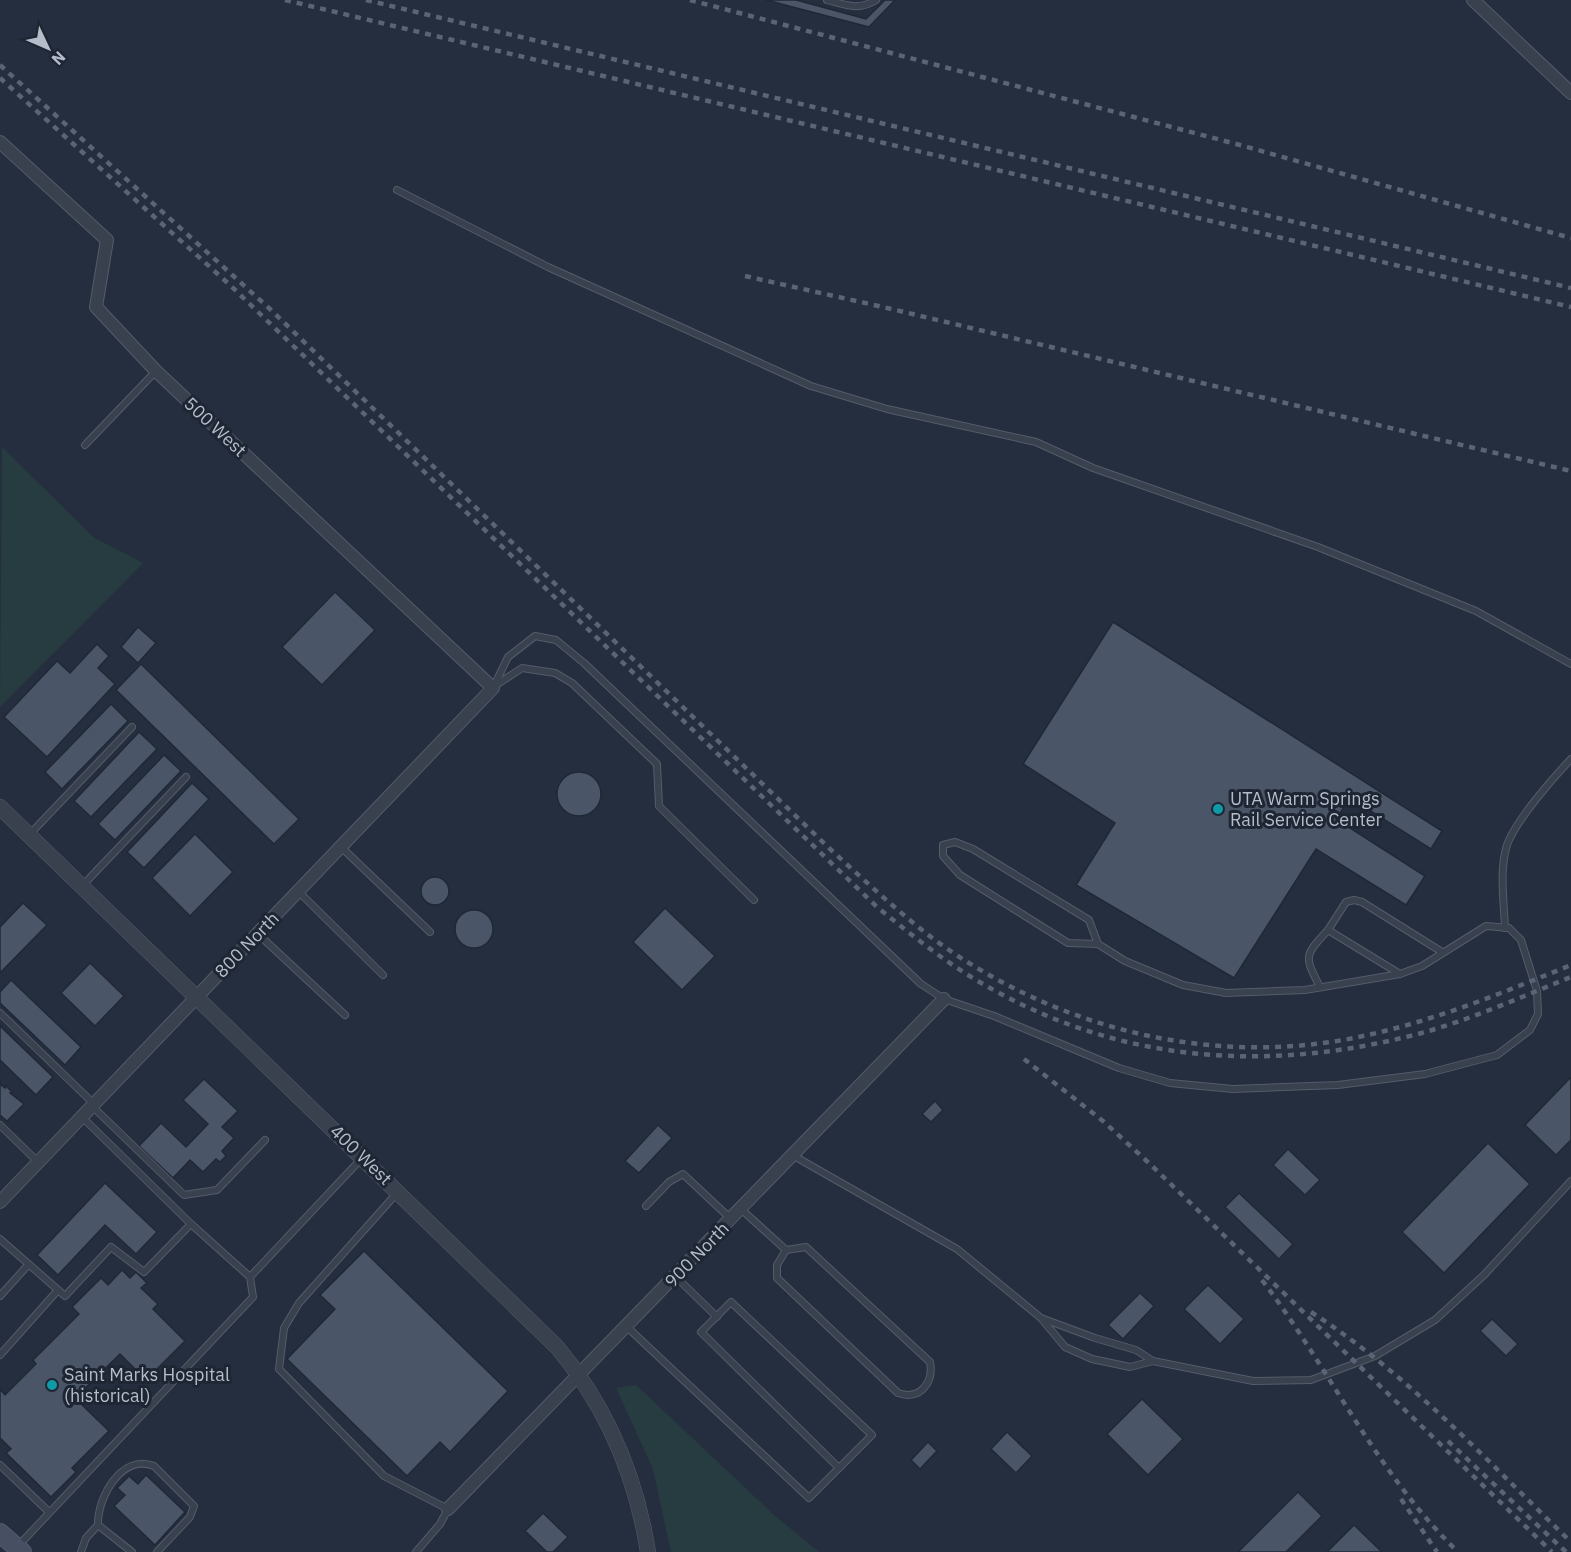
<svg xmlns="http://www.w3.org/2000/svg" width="1571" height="1552" viewBox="0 0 1571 1552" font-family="'IBM Plex Sans',sans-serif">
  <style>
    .green { fill: #273c40 }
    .building { fill: #4b5568; stroke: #202836; stroke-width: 1.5 }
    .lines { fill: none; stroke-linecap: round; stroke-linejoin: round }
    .service-casing { stroke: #545c6a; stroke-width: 8 }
    .minor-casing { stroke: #545c6a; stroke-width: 14 }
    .tertiary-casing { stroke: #545c6a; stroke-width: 16 }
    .secondary-casing { stroke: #545c6a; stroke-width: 20 }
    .service { stroke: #39414f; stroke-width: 6 }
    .minor { stroke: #39414f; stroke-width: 12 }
    .tertiary { stroke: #39414f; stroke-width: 15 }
    .secondary { stroke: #474f62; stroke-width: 18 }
    .rail { stroke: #5b6476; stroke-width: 4.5; stroke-dasharray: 6 6; stroke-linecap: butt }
    .culture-dot { fill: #0f9aa8; stroke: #1e2634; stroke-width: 2 }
    .labels { text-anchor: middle; stroke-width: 6; stroke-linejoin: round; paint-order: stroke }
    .street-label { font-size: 18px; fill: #b5bcca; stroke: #1e2634 }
    .poi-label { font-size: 18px; fill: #b5bcca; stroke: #1e2634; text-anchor: start }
  </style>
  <rect width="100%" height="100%" fill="#252e3f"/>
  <!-- green -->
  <g class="green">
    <path d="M2,447L93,537L143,563L0,707Z"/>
    <path d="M636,1385L774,1515L819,1552H671L653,1469L616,1388Z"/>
  </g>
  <!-- building -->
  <g class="building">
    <path d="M766,0H796L866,19L885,0H895L869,27Z"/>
    <path d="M335,592L375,630L322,685L282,647Z"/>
    <path d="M1113,622L1442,831L1431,849L1350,798L1336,819L1425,876L1406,905L1316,849L1234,978L1076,885L1115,823L1023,764Z"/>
    <path d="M138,627L156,643L138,663L121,647Z"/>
    <path d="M97,644L109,656L98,668L115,684L47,757L4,717L57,661L70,673Z"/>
    <path d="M141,664L299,819L274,844L116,690Z"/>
    <path d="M111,704L128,721L62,789L45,772Z"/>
    <path d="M139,732L157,749L91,817L74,801Z"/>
    <path d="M164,755L181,771L115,840L98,824Z"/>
    <circle cx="579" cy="794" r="22"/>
    <path d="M192,783L209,799L144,868L127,852Z"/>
    <path d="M195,834L233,872L190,916L152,878Z"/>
    <circle cx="435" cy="891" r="14"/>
    <path d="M23,903L47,925L0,973V927Z"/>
    <path d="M665,908L715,956L682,990L633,942Z"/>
    <circle cx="474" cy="929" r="19"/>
    <path d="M90,963L124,996L95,1026L61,993Z"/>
    <path d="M11,980L81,1047L65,1065L0,1003V992Z"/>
    <path d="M0,1026L53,1077L36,1095L0,1060Z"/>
    <path d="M1571,1077V1140L1556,1155L1525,1125Z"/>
    <path d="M204,1079L238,1111L222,1127L234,1138L222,1151L226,1156L220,1162L216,1159L203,1172L190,1160L173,1178L139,1146L161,1123L186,1147L208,1124L183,1100Z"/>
    <path d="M0,1080V1084L5,1088L6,1086L12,1092L10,1093L24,1104L7,1121L0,1115Z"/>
    <path d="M935,1101L943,1110L931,1122L922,1114Z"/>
    <path d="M658,1125L672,1138L639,1173L625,1161Z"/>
    <path d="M1488,1143L1530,1184L1444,1273L1402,1232Z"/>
    <path d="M1288,1149L1320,1180L1305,1195L1273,1165Z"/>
    <path d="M105,1183L157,1232L136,1254L105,1225L58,1275L37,1255Z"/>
    <path d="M1239,1193L1293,1244L1279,1259L1225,1207Z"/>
    <path d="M364,1251L508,1391L450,1452L440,1442L407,1476L287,1359L335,1309L320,1295Z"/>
    <path d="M122,1270L130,1278L136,1272L147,1283L141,1288L158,1304L153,1309L185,1341L146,1380L120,1354L75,1398L109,1431L72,1468L76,1472L51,1497L6,1453L11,1449L0,1438V1389L5,1395L36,1364L33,1360L79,1314L72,1307L101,1278L108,1285Z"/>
    <path d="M1208,1285L1244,1319L1220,1344L1184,1309Z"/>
    <path d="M1140,1293L1154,1306L1123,1339L1108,1325Z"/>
    <path d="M1492,1319L1518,1344L1506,1356L1480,1331Z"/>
    <path d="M1142,1399L1183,1439L1148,1475L1107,1434Z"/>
    <path d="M1007,1432L1032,1456L1016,1473L991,1449Z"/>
    <path d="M928,1442L937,1451L920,1469L911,1460Z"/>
    <path d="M146,1475L185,1512L155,1545L114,1506L125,1495L117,1488L129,1476L138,1484Z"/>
    <path d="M1298,1492L1322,1516L1286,1552H1238Z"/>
    <path d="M543,1513L568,1537L553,1552H547L525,1531Z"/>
    <path d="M1354,1525L1382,1552H1327Z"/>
  </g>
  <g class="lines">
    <!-- service casing -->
    <g class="service-casing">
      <g id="service">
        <path d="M827,0C846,5 859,11 876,0"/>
        <path d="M397,190L548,267L811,386L887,409L1036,442L1093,468L1318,547L1476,611L1571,664"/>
        <path d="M85,445L156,371"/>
        <path d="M493,687L522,668L555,673L572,683L657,764L659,806L754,900"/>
        <path d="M493,688L508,657L535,636L556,640L584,663L921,984L944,999L994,1016L1119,1068L1170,1083L1233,1089L1338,1085L1425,1074L1497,1055L1530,1030L1538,1014L1537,991L1521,940L1509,928L1486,926L1422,966L1400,974L1305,990L1226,993L1183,985L1125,961L1098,944L1068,943L960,875L943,856V845L955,842L973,849L1089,920L1098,944"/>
        <path d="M29,835L132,727"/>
        <path d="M341,847L430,932"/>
        <path d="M83,885L186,777"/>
        <path d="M298,891L383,975"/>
        <path d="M1505,928C1504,901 1499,871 1507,845C1516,820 1553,778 1571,759"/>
        <path d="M258,934L345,1015"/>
        <path d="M1400,974L1328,930L1346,902L1354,900L1362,902L1442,952"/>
        <path d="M1320,987C1304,956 1304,956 1328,930"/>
        <path d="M0,1013L94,1104"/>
        <path d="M92,1106L184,1195L217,1190L265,1140"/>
        <path d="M0,1125L38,1162"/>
        <path d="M794,1156L957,1249L1041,1318L1065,1347L1092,1359L1130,1367L1153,1361L1136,1350L1095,1338L1041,1318"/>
        <path d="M397,1193L299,1303L284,1328L279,1369L384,1476L448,1509L440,1524L416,1552"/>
        <path d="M646,1206L669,1182L683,1174L731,1219"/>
        <path d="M742,1210L786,1250L806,1247L930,1362C934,1382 920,1401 898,1393L777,1278V1265L786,1250"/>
        <path d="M0,1239L65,1296L111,1247L144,1272L191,1224L82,1117"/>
        <path d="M250,1277L362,1158"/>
        <path d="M676,1277L717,1317"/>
        <path d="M0,1296L28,1265"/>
        <path d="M627,1327L809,1498L872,1435L731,1302L701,1332L839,1468"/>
        <path d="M0,1355L58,1290"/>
        <path d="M1153,1361L1253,1381L1311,1380L1375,1356L1435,1320L1484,1275L1571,1181"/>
        <path d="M0,1465L49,1512"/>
        <path d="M98,1525L132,1552"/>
        <path d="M19,1545L253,1297L250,1277L191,1224"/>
        <path d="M81,1552L86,1538L98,1525C97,1499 121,1453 154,1466L194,1506L190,1517L157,1552"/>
      </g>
    </g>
    <!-- minor casing -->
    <g class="minor-casing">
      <g id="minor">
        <path d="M1473,0L1571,93"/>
        <path d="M0,142L107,240L96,307L156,371L493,688L0,1202"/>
        <path d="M448,1509L944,999"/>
      </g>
    </g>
    <!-- tertiary casing -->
    <g class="tertiary-casing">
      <path id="tertiary" d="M0,807L557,1347C607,1407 636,1476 648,1552"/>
    </g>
    <!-- secondary casing -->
    <g class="secondary-casing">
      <path id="secondary" d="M0,1533L22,1552"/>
    </g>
    <!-- service -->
    <use href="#service" class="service"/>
    <!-- minor -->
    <use href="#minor" class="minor"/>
    <!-- tertiary -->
    <use href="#tertiary" class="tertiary"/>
    <!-- secondary -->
    <use href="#secondary" class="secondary"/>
    <!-- rail -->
    <g class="rail">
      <path d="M285,0L1571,307"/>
      <path d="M366,0L1571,288"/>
      <path d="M690,0L1240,145L1571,238"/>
      <path d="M0,65L271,310L829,848C864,880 898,912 935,940C1051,1025 1200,1065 1343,1040C1422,1026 1497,995 1571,965"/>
      <path d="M0,78L231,286L877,907C907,931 936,955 968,975C1108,1062 1260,1075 1418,1034C1470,1020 1521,997 1571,977"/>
      <path d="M745,276L883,307L1571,471"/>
      <path d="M1024,1059L1103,1121L1150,1164L1552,1552"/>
      <path d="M1262,1280C1330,1369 1377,1474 1458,1552"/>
      <path d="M1311,1312C1409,1375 1488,1462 1571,1542"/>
      <path d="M1448,1441L1566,1552"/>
      <path d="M1401,1499L1437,1552"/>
    </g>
  </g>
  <!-- markers -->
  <g class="culture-dot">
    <circle cx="1218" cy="809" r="6"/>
    <circle cx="52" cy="1385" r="6"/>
  </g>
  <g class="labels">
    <!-- street labels -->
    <g class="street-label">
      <text transform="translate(215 427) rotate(43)" y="6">500 West</text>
      <text transform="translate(247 945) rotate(-46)" y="6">800 North</text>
      <text transform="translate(361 1155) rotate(44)" y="6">400 West</text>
      <text transform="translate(697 1255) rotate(-46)" y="6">900 North</text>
    </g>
    <!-- poi labels -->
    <g class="poi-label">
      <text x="1230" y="805">UTA Warm Springs<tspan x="1230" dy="21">Rail Service Center</tspan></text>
      <text x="64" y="1381">Saint Marks Hospital<tspan x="64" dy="21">(historical)</tspan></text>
    </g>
  </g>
  <!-- north arrow -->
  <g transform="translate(48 48) rotate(134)" stroke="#1e2634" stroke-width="4.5" paint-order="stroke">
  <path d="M0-4.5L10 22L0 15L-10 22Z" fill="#b5bcca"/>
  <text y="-9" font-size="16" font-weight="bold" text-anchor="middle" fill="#b5bcca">N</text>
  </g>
</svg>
